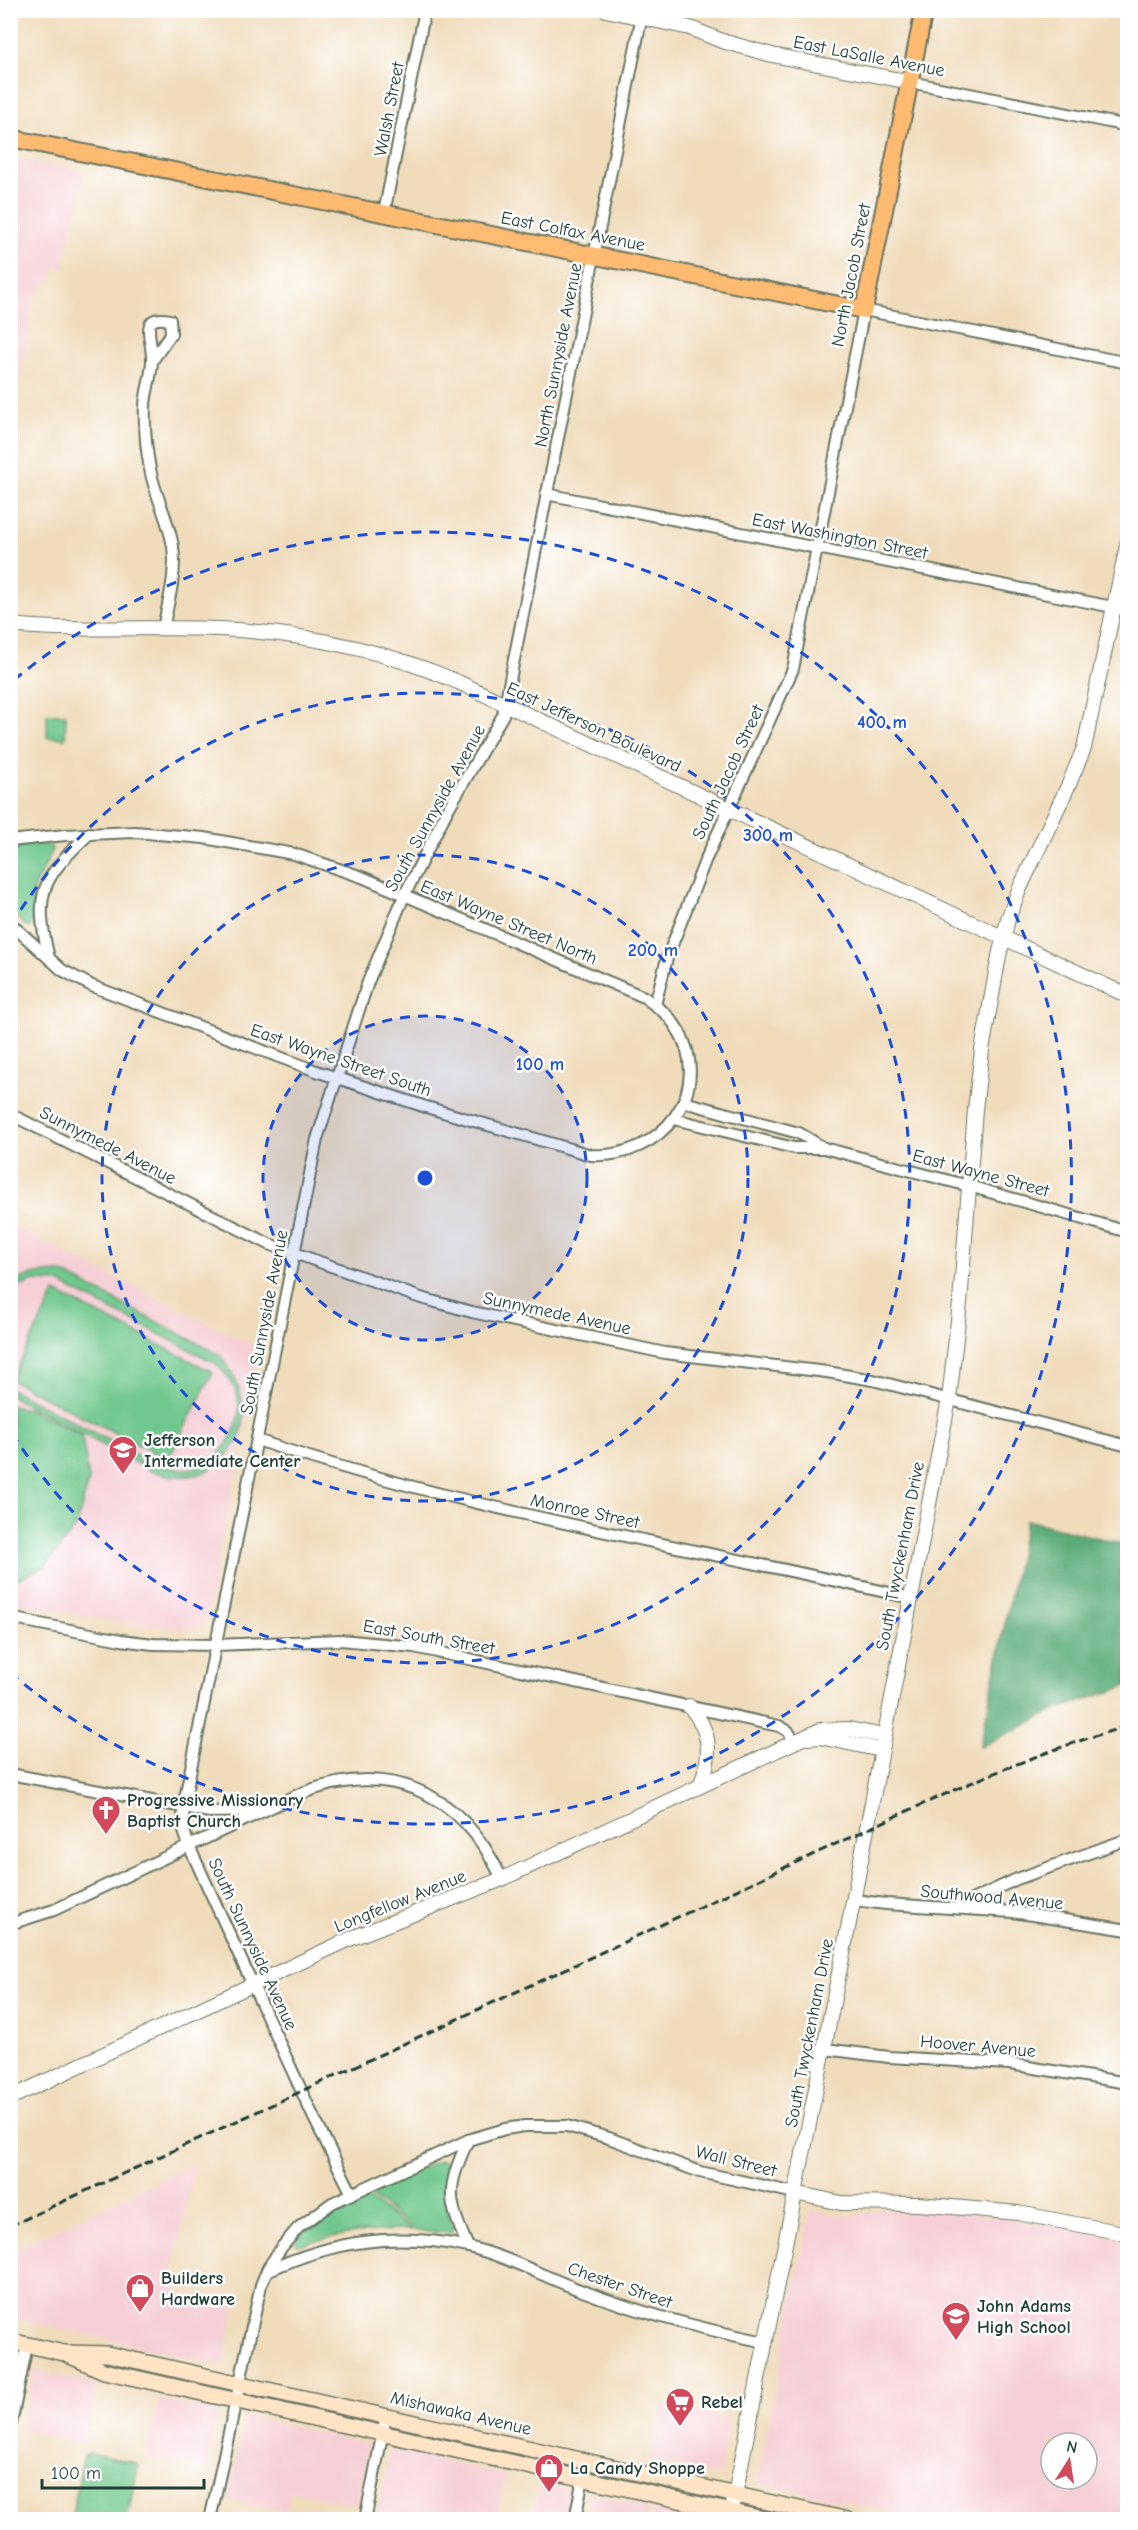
<svg xmlns="http://www.w3.org/2000/svg" width="1138" height="2530" viewBox="0 0 1138 2530" font-family="'Comic Neue',sans-serif">
  <style>
    .built { fill: #f6cfd6; fill-rule: evenodd }
    .green { fill: #71c88e; stroke: #488261; stroke-width: 1.5 }
    .forest { fill: #5cac79; stroke: #3e7456; stroke-width: 1.5 }
    .lines { fill: none; stroke-linecap: round; stroke-linejoin: round }
    .minor-casing { stroke: #687563; stroke-width: 14 }
    .tertiary-casing { stroke: #687563; stroke-width: 16 }
    .secondary-casing { stroke: #687563; stroke-width: 18 }
    .primary-casing { stroke: #687563; stroke-width: 20 }
    .minor { stroke: #fff; stroke-width: 10 }
    .tertiary { stroke: #fff; stroke-width: 14 }
    .secondary { stroke: #ffe4c6; stroke-width: 15 }
    .primary { stroke: #febb71; stroke-width: 16 }
    .rail { stroke: #1f3d34; stroke-width: 3; stroke-dasharray: 9 4.5; stroke-linecap: butt }
    .ring { fill: none; stroke: #1d4ed8; stroke-width: 3; stroke-dasharray: 10 8 }
    .labels { text-anchor: middle; stroke-width: 5; stroke-linejoin: round; paint-order: stroke }
    .street-label { font-size: 18px; fill: #1f3d34; stroke: #fff }
    .poi-label { font-size: 18px; font-weight: bold; fill: #1f3d34; stroke: #fff; text-anchor: start }
    .centre { fill: #1d4ed8; stroke: #fff; stroke-width: 3 }
    .ring-label { font-size: 18px; text-anchor: middle; font-weight: bold; fill: #1d4ed8; stroke: #fff; stroke-width: 5; stroke-linejoin: round; paint-order: stroke }
  </style>
  <rect width="100%" height="100%" fill="#fff"/>
  <filter id="ink" filterUnits="userSpaceOnUse"><feTurbulence type="fractalNoise" baseFrequency=".0167" numOctaves="2"/><feDisplacementMap in="SourceGraphic" scale="12" xChannelSelector="R" yChannelSelector="G"/><feConvolveMatrix kernelMatrix="1 2 1 2 8 2 1 2 1" color-interpolation-filters="sRGB"/></filter>
  <filter id="wash" filterUnits="userSpaceOnUse"><feTurbulence type="fractalNoise" baseFrequency=".008" numOctaves="4" result="noise"/><feDisplacementMap in="SourceGraphic" scale="24" xChannelSelector="R" yChannelSelector="G"/><feGaussianBlur stdDeviation="1.35" result="paint"/><feColorMatrix in="noise" values="0 0 0 0 0 0 0 0 0 0 0 0 0 0 0 0 0 1.4 0 .05"/><feComposite in="paint" operator="in"/></filter>
  <g filter="url(#wash)">
    <rect width="100%" height="100%" fill="#f0dcbb"/>
    <!-- built -->
    <g class="built">
      <path d="M11,157L84,172L63,269L54,267L52,278L38,291L31,307L28,335L11,415Z"/>
      <path d="M10,1225L261,1350L205,1624L194,1629L119,1622L11,1602Z"/>
      <path d="M195,2163L171,2278L174,2287L180,2293L235,2306L223,2365L11,2318V2251Z"/>
      <path d="M881,2209L938,2211L1017,2219L1127,2240V2519H921L757,2483L810,2211L848,2216ZM1051,2443H1087V2479H1051Z"/>
      <path d="M34,2370L97,2384L84,2444L21,2430Z"/>
      <path d="M159,2399L218,2412L206,2470L146,2457Z"/>
      <path d="M663,2403L729,2420L719,2475L651,2460Z"/>
      <path d="M245,2416L368,2444L357,2505L291,2491L286,2513L228,2501Z"/>
      <path d="M391,2449L506,2475L496,2519H376Z"/>
      <path d="M540,2483L571,2489L565,2519H532Z"/>
      <path d="M591,2494L649,2507L646,2519H586Z"/>
      <path d="M655,2508L679,2514L705,2519H652Z"/>
    </g>
    <!-- green -->
    <g class="green">
      <path d="M47,714H66L65,738L47,737Z"/>
      <path d="M33,844L50,845L52,849C50,862 38,875 34,888C31,900 35,916 30,927H27L11,913V847Z"/>
      <path d="M61,1272L217,1353C243,1381 257,1426 226,1456C217,1465 207,1473 195,1475C181,1478 167,1475 153,1472L11,1396V1389L156,1465C170,1468 183,1471 197,1467C221,1459 240,1431 239,1405C238,1388 225,1372 214,1362L57,1282L34,1281L11,1290V1283C26,1274 43,1273 61,1272Z"/>
      <path d="M55,1292L213,1372L168,1460L11,1380Z"/>
      <path d="M11,1406L29,1409L82,1436L89,1480L76,1527L44,1567L11,1582Z"/>
      <path d="M440,2160L444,2161L449,2167C442,2187 443,2205 453,2225L451,2233L416,2231L367,2193Z"/>
      <path d="M364,2195L411,2230C372,2229 337,2234 300,2245L296,2244V2240C314,2218 339,2207 364,2195Z"/>
      <path d="M89,2453L135,2463L138,2467L127,2519H71L84,2456Z"/>
    </g>
    <!-- forest -->
    <path class="forest" d="M1026,1520L1127,1545V1686L1058,1709L980,1747Z"/>
  </g>
  <g filter="url(#ink)">
    <g class="lines">
      <!-- minor casing -->
      <g class="minor-casing">
        <g id="minor">
          <path d="M910,82L1128,126"/>
          <path d="M384,213L425,10"/>
          <path d="M152,361L171,334L170,320C137,313 153,340 152,360C152,375 146,390 145,405C144,426 146,448 150,469C155,496 169,520 173,547C177,574 168,602 163,629"/>
          <path d="M546,494L1128,610"/>
          <path d="M10,841L65,835L135,832L204,838L294,854L362,877L644,997C656,1006 667,1013 675,1025C718,1089 661,1160 591,1155L426,1107L319,1072L92,986L62,970L10,923"/>
          <path d="M49,958C33,892 42,878 90,833"/>
          <path d="M655,1005L667,958L705,861L793,669L864,310L1128,363"/>
          <path d="M684,1102L799,1133L824,1148"/>
          <path d="M10,1114L269,1244L421,1298L472,1312L665,1353L827,1372L873,1380L1128,1446"/>
          <path d="M674,1119L794,1148H824L969,1186L1128,1232"/>
          <path d="M257,1440C470,1513 692,1546 911,1598"/>
          <path d="M10,1618L121,1640L153,1644L216,1645L341,1640L414,1647L779,1726L788,1731L795,1743"/>
          <path d="M10,1774L210,1812L259,1811"/>
          <path d="M854,1900L886,1904L1013,1912L1128,1930"/>
          <path d="M959,1906L1017,1879L1128,1839"/>
          <path d="M10,1924L54,1910L295,1796C386,1758 461,1790 502,1879"/>
          <path d="M825,2049L889,2057L1009,2064L1128,2083"/>
          <path d="M468,2140C446,2190 447,2198 468,2247C507,2256 542,2276 580,2290C640,2313 702,2329 765,2342"/>
          <path d="M352,2194L313,2116L189,1846L184,1831L183,1808L317,1139L368,982L404,896L447,811L503,715L643,10"/>
          <path d="M267,2271C333,2241 396,2231 468,2247"/>
          <path d="M10,2429L27,2345"/>
          <path d="M210,2520L261,2285L268,2268L281,2248L298,2228L332,2203L468,2140L505,2129L525,2126H567L609,2138L700,2172L795,2193"/>
          <path d="M365,2520L386,2416"/>
          <path d="M575,2520L586,2461"/>
        </g>
      </g>
      <!-- tertiary casing -->
      <g class="tertiary-casing">
        <g id="tertiary">
          <path d="M606,10L690,28L722,41L772,55L910,82"/>
          <path d="M10,625C80,632 150,626 220,629C302,633 382,649 458,682L1128,996"/>
          <path d="M689,1706C712,1731 712,1756 700,1786"/>
          <path d="M808,1738L820,1737L881,1750"/>
          <path d="M10,2098L352,1938L502,1879L820,1730L849,1729L884,1736"/>
          <path d="M795,2193L841,2203L919,2204L1018,2213L1128,2234"/>
          <path d="M730,2520L848,1928L949,1399L960,1303L975,1110L982,1050L999,956L1008,919L1019,890L1069,784L1084,748L1128,541"/>
        </g>
      </g>
      <!-- secondary casing -->
      <g class="secondary-casing">
        <g id="secondary">
          <path d="M10,2341L64,2353L104,2371L768,2520"/>
          <path d="M64,2353L107,2354L848,2520"/>
        </g>
      </g>
      <!-- primary casing -->
      <g class="primary-casing">
        <path id="primary" d="M10,138L864,310L924,10"/>
      </g>
      <!-- minor -->
      <use href="#minor" class="minor"/>
      <!-- tertiary -->
      <use href="#tertiary" class="tertiary"/>
      <!-- secondary -->
      <use href="#secondary" class="secondary"/>
      <!-- primary -->
      <use href="#primary" class="primary"/>
      <!-- rail -->
      <path class="rail" d="M10,2226L892,1818C969,1783 1046,1749 1128,1726"/>
    </g>
  </g>
  <!-- distance rings -->
  <circle cx="425" cy="1178" r="162" fill="#1d4ed8" fill-opacity=".12"/>
  <g class="ring">
    <circle cx="425" cy="1178" r="162"/>
    <circle cx="425" cy="1178" r="323"/>
    <path d="M11 925A485 485 0 1 1 11 1431"/>
    <path d="M14 680A646 646 0 1 1 14 1676"/>
  </g>
  <!-- icons -->
  <defs>
    <g id="school-pin" transform="scale(1.5)"><path d="M0 17L-7.5 6A9.5 9.5 0 1 1 7.5 6Z" fill="#d1495b" stroke="#fff"/><path d="M0-5L7-2L0 1L-7-2ZM-4 1L0 2.5L4 1V4Q0 6-4 4Z" fill="#fff"/></g>
    <g id="church-pin" transform="scale(1.5)"><path d="M0 17L-7.5 6A9.5 9.5 0 1 1 7.5 6Z" fill="#d1495b" stroke="#fff"/><path d="M-1.2-6h2.4v3.5h3.3v2.4h-3.3V6h-2.4V-.1h-3.3v-2.4h3.3Z" fill="#fff"/></g>
    <g id="shop-pin" transform="scale(1.5)"><path d="M0 17L-7.5 6A9.5 9.5 0 1 1 7.5 6Z" fill="#d1495b" stroke="#fff"/><path d="M-5-2.5h2.3a2.7 3.5 0 0 1 5.4 0H5L5.5 6h-11ZM-1.5-2.5h3a1.5 2.3 0 0 0-3 0Z" fill="#fff"/></g>
    <g id="supermarket-pin" transform="scale(1.5)"><path d="M0 17L-7.5 6A9.5 9.5 0 1 1 7.5 6Z" fill="#d1495b" stroke="#fff"/><path d="M-6-5.5h2.5l.6 2H6L4.5 2H-2.5L-4.4-4H-6ZM-1.5 3.2a1.3 1.3 0 1 0 .1 0ZM3 3.2a1.3 1.3 0 1 0 .1 0Z" fill="#fff"/></g>
  </defs>
  <g fill-rule="evenodd">
    <use href="#school-pin" x="123" y="1450"/>
    <use href="#church-pin" x="106" y="1810"/>
    <use href="#shop-pin" x="140" y="2288"/>
    <use href="#school-pin" x="956" y="2316"/>
    <use href="#supermarket-pin" x="680" y="2402"/>
    <use href="#shop-pin" x="549" y="2468"/>
  </g>
  <g class="labels">
    <!-- street labels -->
    <g class="street-label">
      <text transform="translate(869 56) rotate(11)" y="6">East LaSalle Avenue</text>
      <text transform="translate(389 109) rotate(-79)" y="6">Walsh Street</text>
      <text transform="translate(573 231) rotate(11)" y="6">East Colfax Avenue</text>
      <text transform="translate(851 275) rotate(-79)" y="6">North Jacob Street</text>
      <text transform="translate(558 355) rotate(-79)" y="6">North Sunnyside Avenue</text>
      <text transform="translate(840 536) rotate(11)" y="6">East Washington Street</text>
      <text transform="translate(594 727) rotate(25)" y="6">East Jefferson Boulevard</text>
      <text transform="translate(728 772) rotate(-65)" y="6">South Jacob Street</text>
      <text transform="translate(435 808) rotate(-61)" y="6">South Sunnyside Avenue</text>
      <text transform="translate(509 922) rotate(23)" y="6">East Wayne Street North</text>
      <text transform="translate(341 1060) rotate(19)" y="6">East Wayne Street South</text>
      <text transform="translate(108 1145) rotate(27)" y="6">Sunnymede Avenue</text>
      <text transform="translate(981 1173) rotate(15)" y="6">East Wayne Street</text>
      <text transform="translate(557 1313) rotate(12)" y="6">Sunnymede Avenue</text>
      <text transform="translate(264 1322) rotate(-79)" y="6">South Sunnyside Avenue</text>
      <text transform="translate(585 1511) rotate(12)" y="6">Monroe Street</text>
      <text transform="translate(900 1556) rotate(-79)" y="6">South Twyckenham Drive</text>
      <text transform="translate(429 1637) rotate(10)" y="6">East South Street</text>
      <text transform="translate(992 1897) rotate(5)" y="6">Southwood Avenue</text>
      <text transform="translate(400 1901) rotate(-22)" y="6">Longfellow Avenue</text>
      <text transform="translate(253 1944) rotate(65)" y="6">South Sunnyside Avenue</text>
      <text transform="translate(809 2033) rotate(-79)" y="6">South Twyckenham Drive</text>
      <text transform="translate(978 2046) rotate(5)" y="6">Hoover Avenue</text>
      <text transform="translate(736 2161) rotate(14)" y="6">Wall Street</text>
      <text transform="translate(620 2285) rotate(19)" y="6">Chester Street</text>
      <text transform="translate(461 2413) rotate(13)" y="6">Mishawaka Avenue</text>
    </g>
    <!-- poi labels -->
    <g class="poi-label">
      <text x="144" y="1446">Jefferson<tspan x="144" dy="21">Intermediate Center</tspan></text>
      <text x="127" y="1806">Progressive Missionary<tspan x="127" dy="21">Baptist Church</tspan></text>
      <text x="161" y="2284">Builders<tspan x="161" dy="21">Hardware</tspan></text>
      <text x="977" y="2312">John Adams<tspan x="977" dy="21">High School</tspan></text>
      <text x="701" y="2408">Rebel</text>
      <text x="570" y="2474">La Candy Shoppe</text>
    </g>
  </g>
  <circle cx="425" cy="1178" r="9" class="centre"/>
  <g class="ring-label">
    <text x="882" y="728">400 m</text>
    <text x="768" y="841">300 m</text>
    <text x="653" y="956">200 m</text>
    <text x="540" y="1070">100 m</text>
  </g>
  <!-- margin -->
  <rect width="1138" height="2530" fill="none" stroke="#fff" stroke-width="36"/>
  <!-- north arrow -->
  <g transform="translate(1069 2461) rotate(12)"><circle r="28" fill="#ffffff" stroke="#a5b1ae" stroke-width="1.5"/>
  <path d="M0-4.5L10 22L0 15L-10 22Z" fill="#d1495b"/>
  <text y="-9" font-size="16" font-weight="bold" text-anchor="middle" fill="#1f3d34">N</text>
  </g>
  <!-- scale -->
  <path d="M42 2479v9h162v-9" fill="none" stroke="#1f3d34" stroke-width="3"/>
  <text x="51" y="2479" font-size="18" fill="#1f3d34" stroke="#ffffff" stroke-width="4.5" paint-order="stroke">100 m</text>
</svg>
